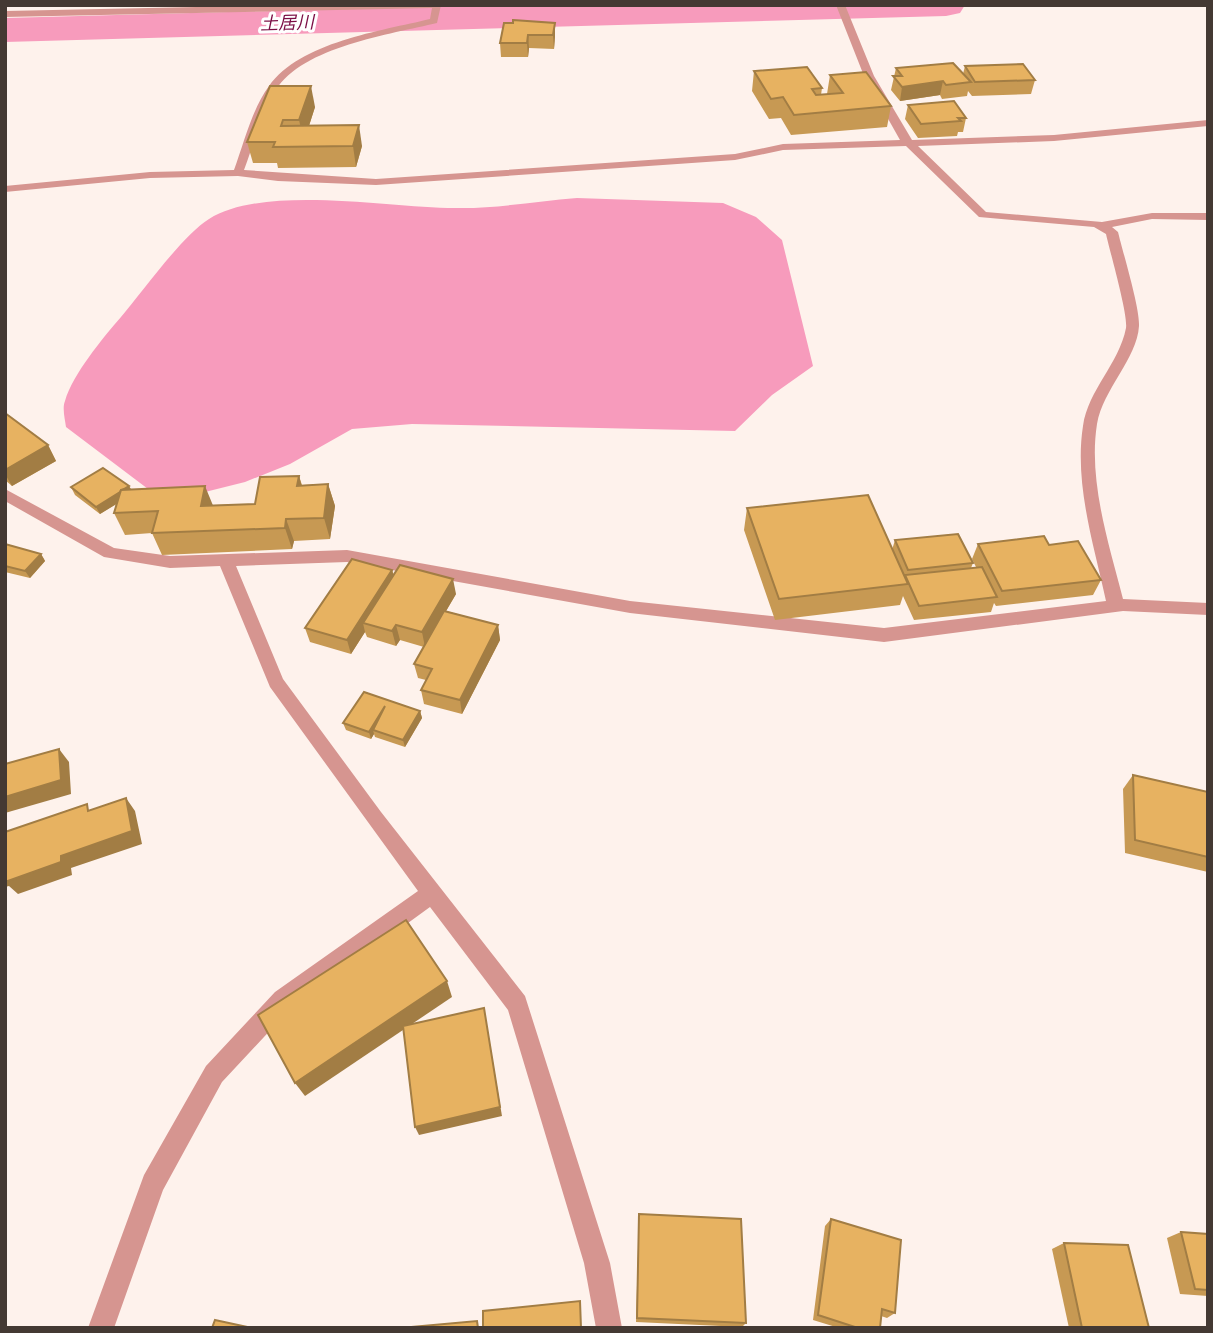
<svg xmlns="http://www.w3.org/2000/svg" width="1213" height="1333" viewBox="0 0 1213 1333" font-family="Lato,'Noto Sans JP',sans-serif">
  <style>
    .water { fill: #f79bbc }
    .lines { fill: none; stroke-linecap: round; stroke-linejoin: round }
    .river { fill: #f79bbc; fill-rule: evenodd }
    .minor { fill: #d69590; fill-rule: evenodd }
    .wall { fill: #c79953 }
    .shaded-wall { fill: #a27d44 }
    .building { fill: #e7b261; stroke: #a27d44; stroke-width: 2 }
    .labels { text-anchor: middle; stroke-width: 6; stroke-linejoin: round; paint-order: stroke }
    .far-water-label { font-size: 18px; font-style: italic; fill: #7b0e45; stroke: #fff }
  </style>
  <rect width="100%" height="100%" fill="#fef2ec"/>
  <!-- water -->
  <path class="water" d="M577,198L723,203L756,217L782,240L813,366L772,395L735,431L412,424L352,429L290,464L245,482L201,493L156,495L66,427C65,419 62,408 65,401C73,374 102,339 121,317C143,291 182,236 209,219C265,184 389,208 455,208C495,209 537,201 577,198Z"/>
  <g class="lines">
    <!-- river -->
    <path class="river" d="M496,5H965L960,13L946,16L5,42V18Z"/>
    <!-- minor -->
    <path class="minor" d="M293,5H441L437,23C391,34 302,47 276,90C261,114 254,144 244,170L376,179L735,154L783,144L900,140L864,76L836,5H845L874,76L912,140L1054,135L1208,120V126L1054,141L918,146L986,212L1102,222L1152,213H1208V220L1152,219L1112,227L1118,232C1123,253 1140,308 1139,326C1137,359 1103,389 1097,424C1088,481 1109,544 1123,599L1208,603V615L1123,611L884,642L630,613L347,562L236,566L283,679L381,812L525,996L610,1263L622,1328H596L584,1263L508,1010L430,907L291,1008L222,1082L163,1190L114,1328H88L144,1175L206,1066L275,992L418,891L270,687L220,566L170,568L104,557L5,501V489L114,548L170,556L347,550L630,601L884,628L1106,601C1094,545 1074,484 1083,426C1088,390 1119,364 1126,328C1128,314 1110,252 1106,234L1094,227L979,217L906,146L783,150L735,160L376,185L278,181L238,176L150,178L5,192V186L150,172L234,170C244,143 252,109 269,86C300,42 381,31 430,19L432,8L5,17V11Z"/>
  </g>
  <!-- wall -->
  <g class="wall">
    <path d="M513,23H555V36L554,49L529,48L528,57H501L500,43Z"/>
    <path d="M965,66L1035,80L1031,94L972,96L968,91L967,96L942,99L940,95L900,101L891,90L896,68L963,74Z"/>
    <path d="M754,71L822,88L821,95L827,94L830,75L891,106L887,127L791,135L781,118L769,119L752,91Z"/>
    <path d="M270,86L315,107L309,126L362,146L356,167L278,168L277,163H253L247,142Z"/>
    <path d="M908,105L966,118L963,132H958L957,136L918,138L905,119Z"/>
    <path d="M5,413L48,445L56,461L12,486L5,480Z"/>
    <path d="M299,476L302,485L328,484L335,506L330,539L294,541L292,549L162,555L152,533L125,535L114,513L116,504L100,514L75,495L71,487L129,486L131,489L213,505L255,504Z"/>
    <path d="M747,508L892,550L895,540L973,563L971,568L976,567L972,559L978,544L1049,545L1101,580L1093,595L996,606L994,603L991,612L914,620L903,596L900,605L775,620L744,530Z"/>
    <path d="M5,544L41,554L45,561L30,578L5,572Z"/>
    <path d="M392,570L394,575L456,594L446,611L498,625L500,640L462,714L424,704L421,690L426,680L418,678L414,664L424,647L400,640L396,646L367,637L365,632L351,654L310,642L305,628Z"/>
    <path d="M420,711L422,718L405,747L375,737L374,734L371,739L346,730L343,723Z"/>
    <path d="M1133,775L1208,792V872L1125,853L1123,789Z"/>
    <path d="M639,1214L746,1323L742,1327L636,1322Z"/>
    <path d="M831,1219L895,1313L887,1318L881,1316L880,1328H839L813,1320L825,1226Z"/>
    <path d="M1181,1232L1208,1234V1296L1180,1294L1167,1238Z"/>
    <path d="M1064,1243L1149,1328H1069L1052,1249Z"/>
  </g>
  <!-- shaded-wall -->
  <g class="shaded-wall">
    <path d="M555,23V36L554,49L553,35Z"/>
    <path d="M528,35L529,48L528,57L527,43Z"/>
    <path d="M943,81L940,95L900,101L902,87Z"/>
    <path d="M311,86L315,107L304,141L299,120Z"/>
    <path d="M359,125L362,146L356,167L353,146Z"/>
    <path d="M48,445L56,461L12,486L5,474V470Z"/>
    <path d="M299,476L305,498L297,486Z"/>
    <path d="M328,484L335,506L330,539L324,518Z"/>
    <path d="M129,486L133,494L100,514L96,507Z"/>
    <path d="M205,486L214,508L201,506Z"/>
    <path d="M286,519L294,541L292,549L285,528Z"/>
    <path d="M41,554L45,561L30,578L25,571Z"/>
    <path d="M392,570L396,585L363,623L365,632L351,654L347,640Z"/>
    <path d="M453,579L456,594L425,647L422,632Z"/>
    <path d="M396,625L400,640L396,646L392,631Z"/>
    <path d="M498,625L500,640L462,714L460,700Z"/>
    <path d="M385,706L373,730L374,734L371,739L369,732Z"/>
    <path d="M420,711L422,718L405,747L403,740Z"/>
    <path d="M59,749L69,762L71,794L5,813V797Z"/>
    <path d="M126,798L135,811L142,844L71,868L72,875L18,894L9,886L5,887V872L61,856Z"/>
    <path d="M447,981L452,997L305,1096L295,1083Z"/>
    <path d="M484,1008L502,1116L419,1135L415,1127Z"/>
  </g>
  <!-- building -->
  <g class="building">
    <path d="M513,20L555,23L553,35H528L527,43H500L504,23H513Z"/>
    <path d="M953,63L971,82L946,85L943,81L902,87L893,76H902L896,68Z"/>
    <path d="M1023,64L1035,80L975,82L965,66Z"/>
    <path d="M807,67L822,88L812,89L816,95L843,93L830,75L866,72L891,106L794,115L783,97L771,99L754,71Z"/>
    <path d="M270,86H311L299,120H283L281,126L359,125L353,146L273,147L275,142H247Z"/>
    <path d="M954,101L966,118H958L961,121L921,124L908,105Z"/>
    <path d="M5,413L48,445L5,470Z"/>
    <path d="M103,468L129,486L124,489L121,490L120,492L96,507L71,487Z"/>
    <path d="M299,476L297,486L328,484L324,518L286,519L285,528L152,533L158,511L114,513L121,490L205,486L201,506L255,504L260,477Z"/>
    <path d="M868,495L908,584L779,599L747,508Z"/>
    <path d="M958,534L973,563L908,570L895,540Z"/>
    <path d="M1044,536L1049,545L1078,541L1101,580L1002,591L978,544Z"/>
    <path d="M5,544L41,554L25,571L5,566Z"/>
    <path d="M352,559L392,570L347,640L305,628Z"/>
    <path d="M400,565L453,579L422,632L396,625L392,631L363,623Z"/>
    <path d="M982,567L997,597L919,606L905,575Z"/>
    <path d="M444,611L498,625L460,700L421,690L432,669L414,664Z"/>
    <path d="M364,692L420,711L403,740L373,730L385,706L369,732L343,723Z"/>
    <path d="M59,749L61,780L5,797V764Z"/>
    <path d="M1133,775L1208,792V857L1135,840Z"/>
    <path d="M126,798L132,831L61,856V862L5,882V832L87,804L88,811Z"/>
    <path d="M406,920L447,981L295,1083L258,1015Z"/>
    <path d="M484,1008L500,1107L415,1127L403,1026Z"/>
    <path d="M639,1214L741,1219L746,1323L637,1318Z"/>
    <path d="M831,1219L901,1240L895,1313L882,1309L880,1328H858L818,1315Z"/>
    <path d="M1181,1232L1208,1234V1290L1195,1289Z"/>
    <path d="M1064,1243L1128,1245L1149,1328H1082Z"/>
    <path d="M580,1301L581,1328H483V1311Z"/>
    <path d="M215,1320L252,1328H212Z"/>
    <path d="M477,1321L478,1328H400Z"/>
  </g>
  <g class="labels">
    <!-- far-water labels -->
    <g class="far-water-label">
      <text transform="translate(287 23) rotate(-2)" y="6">土居川</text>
    </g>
  </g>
  <!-- border -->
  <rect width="1213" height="1333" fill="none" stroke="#443933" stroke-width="14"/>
</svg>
